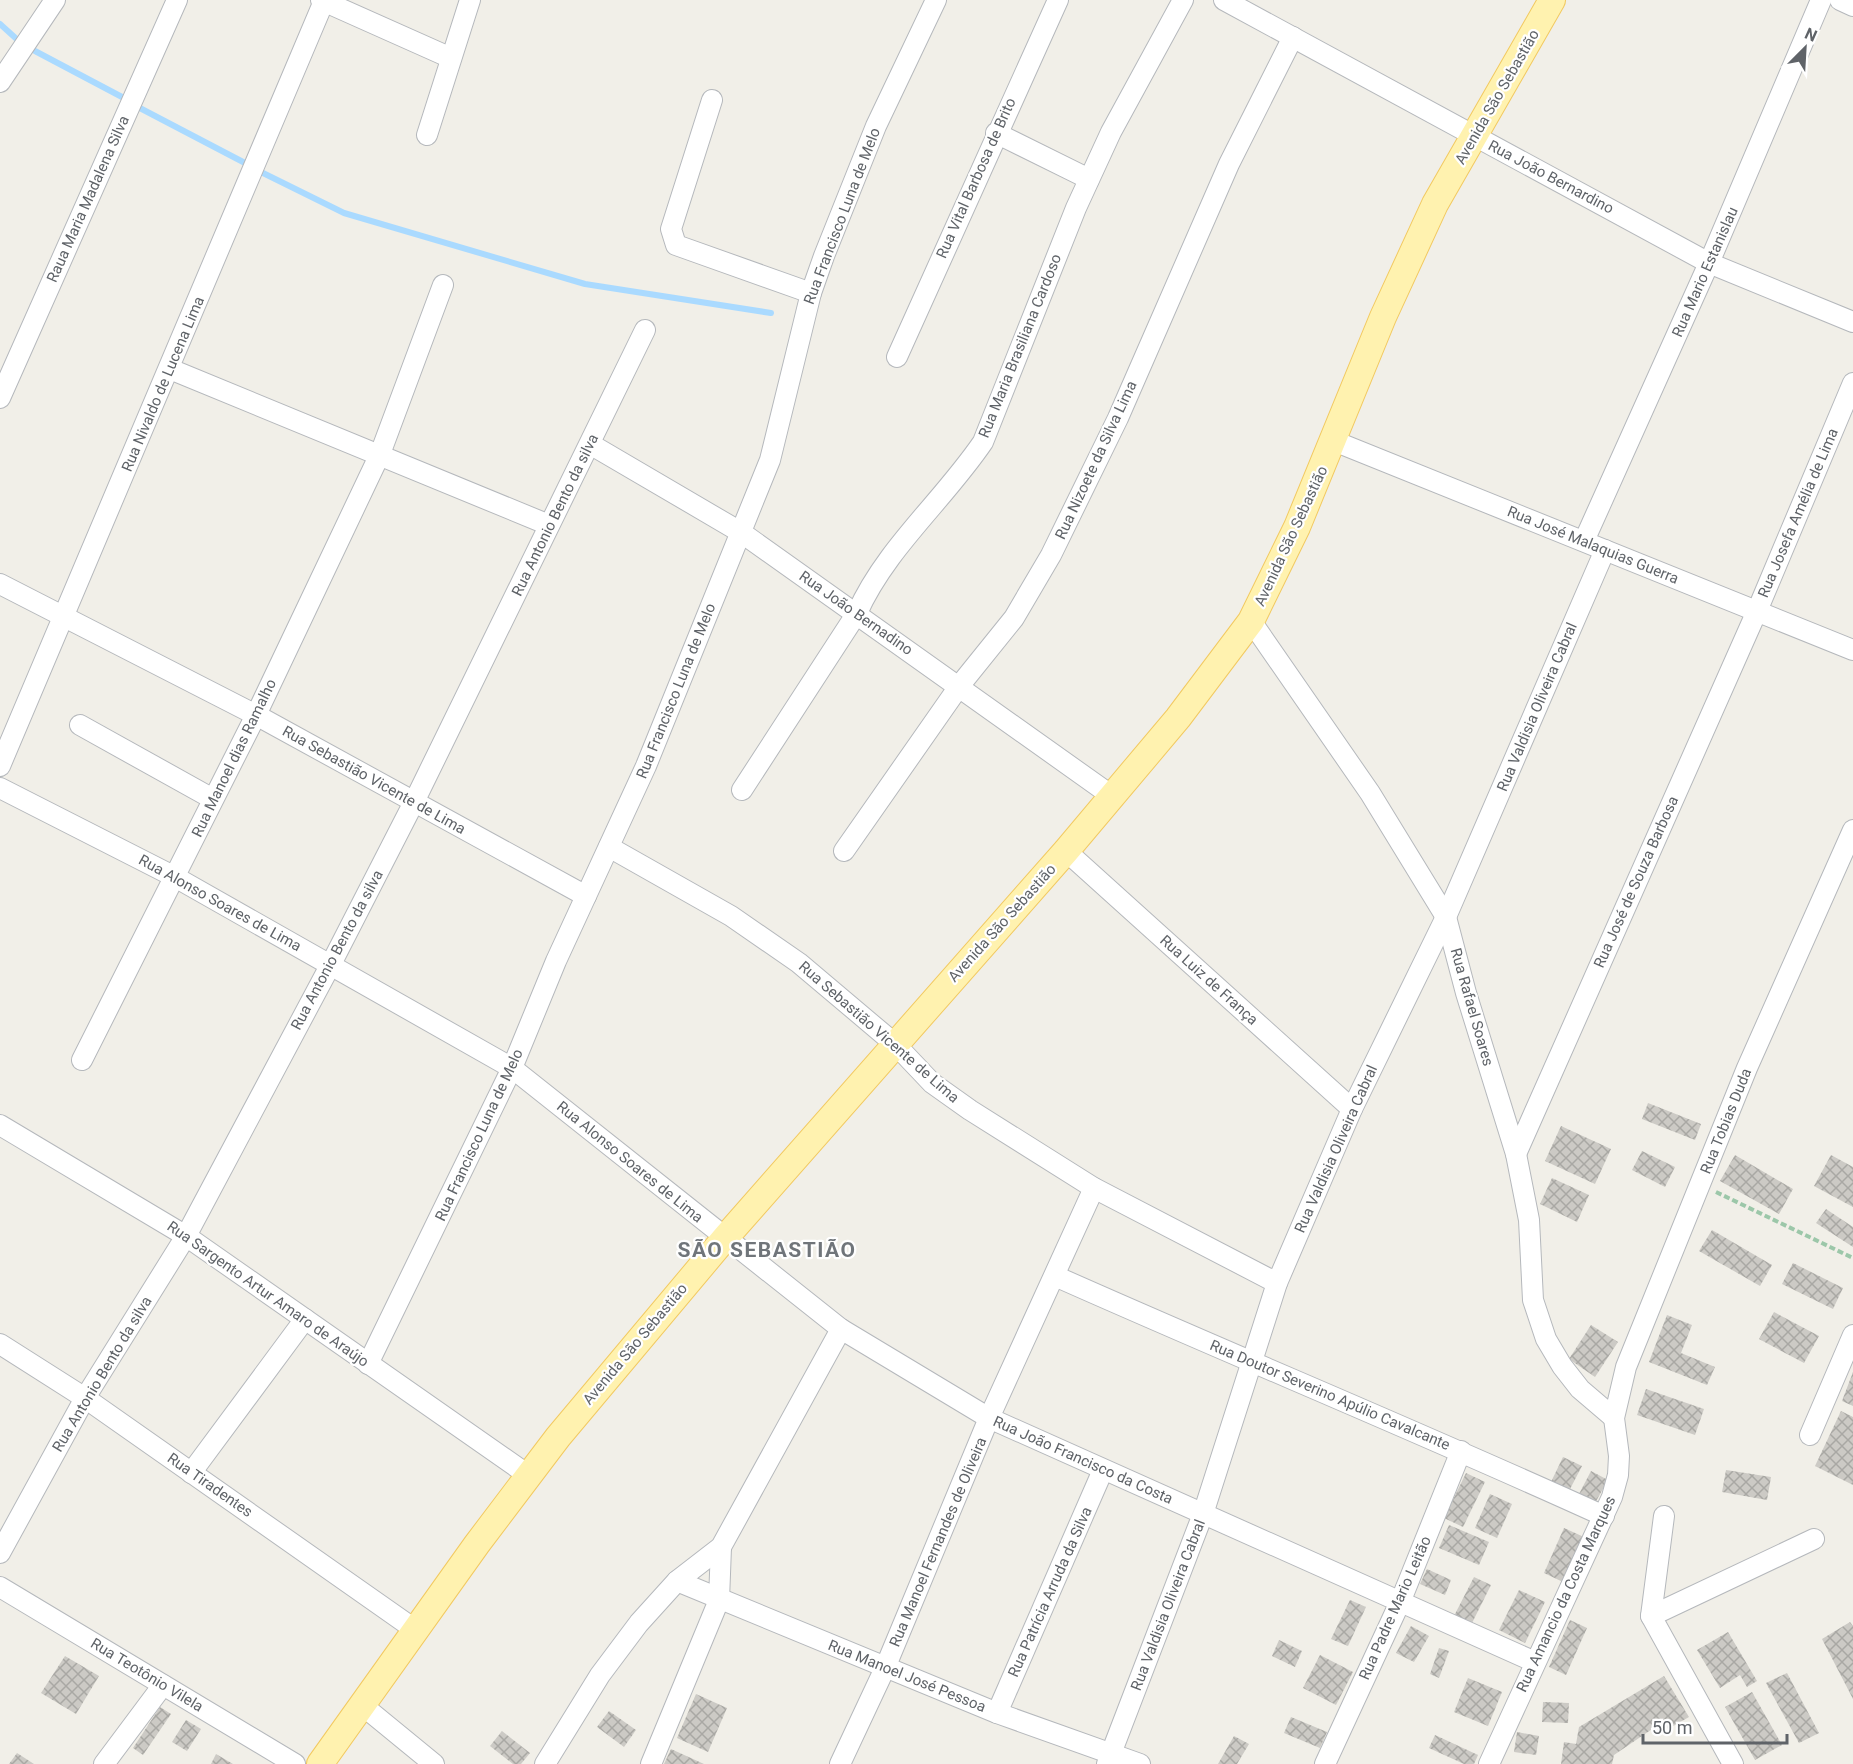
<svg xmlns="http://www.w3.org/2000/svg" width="1853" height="1764" viewBox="0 0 1853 1764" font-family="Roboto,sans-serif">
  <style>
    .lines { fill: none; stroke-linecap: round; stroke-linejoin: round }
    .stream { stroke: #aadaff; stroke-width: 6 }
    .building { fill: url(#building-cross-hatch) }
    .minor-casing { stroke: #b5b8bc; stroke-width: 22 }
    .major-casing { stroke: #f2c960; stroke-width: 28 }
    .path { stroke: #9cc7a9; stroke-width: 4; stroke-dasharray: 6 3; stroke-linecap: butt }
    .minor { stroke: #fff; stroke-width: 20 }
    .major { stroke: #fff2af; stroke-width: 26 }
    .labels { text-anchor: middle; stroke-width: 4.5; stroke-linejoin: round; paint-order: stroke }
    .street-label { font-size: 15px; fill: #5f6368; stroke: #fff }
    .district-label { font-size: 21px; font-weight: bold; letter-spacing: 1.5px; fill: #70757a; stroke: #fff }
  </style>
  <defs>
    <pattern id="building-cross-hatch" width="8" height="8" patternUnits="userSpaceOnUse" patternTransform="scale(1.5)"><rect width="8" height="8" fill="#cccac5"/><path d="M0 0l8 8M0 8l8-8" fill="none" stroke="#a9a8a4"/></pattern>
  </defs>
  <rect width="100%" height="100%" fill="#f1efe8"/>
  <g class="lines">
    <!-- stream -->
    <g class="stream">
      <path d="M0,24L21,43"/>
      <path d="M35,51L122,97"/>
      <path d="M136,106L245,163"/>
      <path d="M261,172L344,213L585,284L771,313"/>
    </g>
  </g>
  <!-- building -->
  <g class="building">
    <path d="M1648,1103L1701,1124L1695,1140L1642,1119Z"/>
    <path d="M1561,1126L1611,1149L1595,1184L1545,1161Z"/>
    <path d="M1642,1151L1675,1167L1665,1187L1632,1170Z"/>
    <path d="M1735,1155L1793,1189L1779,1214L1720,1181Z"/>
    <path d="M1831,1155L1853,1167V1207L1814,1186Z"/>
    <path d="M1552,1178L1589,1195L1577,1222L1540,1204Z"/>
    <path d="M1826,1209L1853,1227V1247L1816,1223Z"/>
    <path d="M1712,1230L1772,1265L1760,1286L1699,1251Z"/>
    <path d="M1793,1263L1843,1288L1833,1309L1782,1284Z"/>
    <path d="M1774,1312L1819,1336L1804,1363L1759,1339Z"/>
    <path d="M1667,1315L1692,1325L1681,1353L1715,1367L1707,1385L1649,1362Z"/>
    <path d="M1591,1325L1618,1342L1595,1377L1569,1359Z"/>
    <path d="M1853,1372V1406L1842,1401Z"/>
    <path d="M1646,1389L1704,1409L1695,1435L1637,1415Z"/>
    <path d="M1841,1411L1853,1417V1485L1815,1466Z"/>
    <path d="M1563,1457L1582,1466L1569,1491L1551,1482Z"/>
    <path d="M1726,1470L1771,1477L1767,1500L1722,1492Z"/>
    <path d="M1591,1471L1608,1480L1595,1503L1579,1494Z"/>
    <path d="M1466,1473L1485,1482L1463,1527L1444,1518Z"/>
    <path d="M1490,1494L1512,1504L1497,1538L1475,1528Z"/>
    <path d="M1449,1525L1489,1542L1479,1565L1439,1548Z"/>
    <path d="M1564,1528L1584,1537L1563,1582L1544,1573Z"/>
    <path d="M1427,1569L1451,1580L1445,1595L1420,1584Z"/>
    <path d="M1474,1577L1491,1585L1471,1625L1454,1616Z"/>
    <path d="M1519,1590L1545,1602L1525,1643L1499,1630Z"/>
    <path d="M1350,1600L1366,1607L1348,1646L1331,1639Z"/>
    <path d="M1570,1620L1587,1628L1566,1675L1549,1667Z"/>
    <path d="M1850,1622L1853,1626V1699L1822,1639Z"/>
    <path d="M1411,1626L1429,1636L1414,1662L1396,1653Z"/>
    <path d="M1728,1632L1757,1681L1747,1687L1740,1675L1720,1688L1697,1650Z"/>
    <path d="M1279,1640L1302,1651L1295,1667L1272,1656Z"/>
    <path d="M1439,1648L1449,1651L1439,1678L1430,1674Z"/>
    <path d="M1320,1655L1353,1672L1336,1705L1303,1688Z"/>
    <path d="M65,1656L99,1676L76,1714L41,1693Z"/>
    <path d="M1787,1673L1819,1733L1799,1743L1766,1683Z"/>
    <path d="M1664,1676L1689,1717L1668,1729L1664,1721L1614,1755L1612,1764H1561L1564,1742L1576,1744L1579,1727Z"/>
    <path d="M1468,1678L1502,1692L1488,1726L1454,1712Z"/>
    <path d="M1752,1692L1782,1745L1755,1760L1725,1707Z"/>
    <path d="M696,1694L727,1708L708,1752L677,1738Z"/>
    <path d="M1543,1702L1569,1703L1568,1723L1542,1722Z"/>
    <path d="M160,1707L171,1714L143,1755L133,1748Z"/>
    <path d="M609,1711L636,1730L624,1747L597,1727Z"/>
    <path d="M1291,1717L1327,1732L1320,1748L1284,1733Z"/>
    <path d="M186,1720L201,1729L187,1751L172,1742Z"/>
    <path d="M502,1731L530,1753L521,1764H513L490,1746Z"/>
    <path d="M1517,1732L1539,1736L1536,1755L1514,1752Z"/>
    <path d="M1435,1735L1478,1755L1474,1764H1464L1429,1748Z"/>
    <path d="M1234,1736L1249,1744L1237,1764H1218Z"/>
    <path d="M671,1749L704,1764H664Z"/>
    <path d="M17,1753L34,1764H9Z"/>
    <path d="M216,1754L233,1764H211Z"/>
  </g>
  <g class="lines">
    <!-- minor casing -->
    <g class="minor-casing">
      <g id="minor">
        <path d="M321,0L451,58"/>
        <path d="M1224,0L1709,263L1853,322"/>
        <path d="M1840,0L1853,6"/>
        <path d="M0,82L55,0"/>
        <path d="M712,100L671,229L676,245L811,293"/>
        <path d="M996,133L1089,179"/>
        <path d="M427,135L470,0"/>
        <path d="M897,357L1058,0"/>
        <path d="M170,369L549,525"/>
        <path d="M0,398L177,0"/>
        <path d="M1334,441L1853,650"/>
        <path d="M590,444L742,533L1112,796"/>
        <path d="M1584,541L1709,263L1821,0"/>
        <path d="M0,584L256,715L586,896"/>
        <path d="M1251,621L1370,793L1446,917L1466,993L1516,1154L1529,1220L1533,1300L1546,1339L1562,1366L1580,1389L1614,1418"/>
        <path d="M80,725L213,799"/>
        <path d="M0,766L324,1"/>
        <path d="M0,788L175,877L512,1068L841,1329L989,1418L1535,1662"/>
        <path d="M742,790L857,613C886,548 943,501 983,442L1076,208L1111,132L1183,0"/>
        <path d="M609,847L731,916L799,963L895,1044L932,1083L970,1110L1094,1188L1277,1283"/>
        <path d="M844,851L960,685L1014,618L1051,555L1118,418L1229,164L1293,37"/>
        <path d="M1066,851L1352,1109"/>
        <path d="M82,1060L256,715L380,454L443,285"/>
        <path d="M0,1125L186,1236L528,1475"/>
        <path d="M1516,1154L1757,611L1853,383"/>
        <path d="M1055,1276C1237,1357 1422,1433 1604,1516"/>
        <path d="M0,1344L85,1398L417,1631"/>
        <path d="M368,1364L512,1068L556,961L646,766L770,460L811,293L824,256L876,126L936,0"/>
        <path d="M1810,1435L1853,1335"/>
        <path d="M191,1473L305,1319"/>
        <path d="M1664,1516L1651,1616L1733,1764"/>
        <path d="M0,1553L85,1398L186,1236L331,964L414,802L645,330"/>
        <path d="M677,1581L997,1713L1140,1764"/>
        <path d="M0,1587L295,1764"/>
        <path d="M1651,1616L1814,1539"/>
        <path d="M362,1705L434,1764"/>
        <path d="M997,1713L1103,1470"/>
        <path d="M104,1764L163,1685"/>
        <path d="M545,1764L600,1675L639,1623L677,1581L721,1547L841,1329"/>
        <path d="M651,1764L719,1600L721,1547"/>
        <path d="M840,1764L885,1668L989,1418L1094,1188"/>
        <path d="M1107,1764L1203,1514L1277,1283L1352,1109L1446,917L1605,550"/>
        <path d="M1325,1764L1401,1600L1461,1451"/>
        <path d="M1489,1764L1612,1497L1618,1475L1619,1456L1614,1418L1626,1367L1747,1068L1853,830"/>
      </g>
    </g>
    <!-- major casing -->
    <g class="major-casing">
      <path id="major" d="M320,1764L477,1544L558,1437L725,1238L1066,851L1178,718L1251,621L1297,527L1383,317L1435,204L1552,0"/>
    </g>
    <!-- path -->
    <path class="path" d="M1716,1192L1853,1258"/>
    <!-- minor -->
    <use href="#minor" class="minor"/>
    <!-- major -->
    <use href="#major" class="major"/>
  </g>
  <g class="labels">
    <!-- street labels -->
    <g class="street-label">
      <text transform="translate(1497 97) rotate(-60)" y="5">Avenida São Sebastião</text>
      <text transform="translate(1551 177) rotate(28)" y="5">Rua João Bernardino</text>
      <text transform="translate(976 178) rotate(-66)" y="5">Rua Vital Barbosa de Brito</text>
      <text transform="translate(88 199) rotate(-66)" y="5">Raua Maria Madalena Silva</text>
      <text transform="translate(842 216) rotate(-69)" y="5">Rua Francisco Luna de Melo</text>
      <text transform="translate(1705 272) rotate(-66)" y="5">Rua Mario Estanislau</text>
      <text transform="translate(1020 346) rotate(-68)" y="5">Rua Maria Brasiliana Cardoso</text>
      <text transform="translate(163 384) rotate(-67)" y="5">Rua Nivaldo de Lucena Lima</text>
      <text transform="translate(1096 460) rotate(-65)" y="5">Rua Nizoete da Silva Lima</text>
      <text transform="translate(1798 513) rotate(-67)" y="5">Rua Josefa Amélia de Lima</text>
      <text transform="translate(555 515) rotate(-64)" y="5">Rua Antonio Bento da silva</text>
      <text transform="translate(1291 536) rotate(-65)" y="5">Avenida São Sebastião</text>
      <text transform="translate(1593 545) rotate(22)" y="5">Rua José Malaquias Guerra</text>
      <text transform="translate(856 613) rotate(35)" y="5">Rua João Bernadino</text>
      <text transform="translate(676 691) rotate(-68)" y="5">Rua Francisco Luna de Melo</text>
      <text transform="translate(1537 707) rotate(-67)" y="5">Rua Valdisia Oliveira Cabral</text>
      <text transform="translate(234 758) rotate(-64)" y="5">Rua Manoel dias Ramalho</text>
      <text transform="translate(374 780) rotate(29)" y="5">Rua Sebastião Vicente de Lima</text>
      <text transform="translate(1636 882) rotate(-66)" y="5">Rua José de Souza Barbosa</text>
      <text transform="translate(220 903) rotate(29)" y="5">Rua Alonso Soares de Lima</text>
      <text transform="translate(1002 923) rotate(-48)" y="5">Avenida São Sebastião</text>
      <text transform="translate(337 950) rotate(-62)" y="5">Rua Antonio Bento da silva</text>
      <text transform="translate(1209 980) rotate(42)" y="5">Rua Luiz de França</text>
      <text transform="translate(1472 1007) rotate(74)" y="5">Rua Rafael Soares</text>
      <text transform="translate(879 1032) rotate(41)" y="5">Rua Sebastião Vicente de Lima</text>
      <text transform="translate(1726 1121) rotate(-68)" y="5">Rua Tobias Duda</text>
      <text transform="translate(479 1135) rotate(-65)" y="5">Rua Francisco Luna de Melo</text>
      <text transform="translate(1336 1149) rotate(-66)" y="5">Rua Valdisia Oliveira Cabral</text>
      <text transform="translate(630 1162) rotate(39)" y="5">Rua Alonso Soares de Lima</text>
      <text transform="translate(268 1294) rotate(35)" y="5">Rua Sargento Artur Amaro de Araújo</text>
      <text transform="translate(635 1344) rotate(-50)" y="5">Avenida São Sebastião</text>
      <text transform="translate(102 1374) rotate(-59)" y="5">Rua Antonio Bento da silva</text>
      <text transform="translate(1330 1395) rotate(23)" y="5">Rua Doutor Severino Apúlio Cavalcante</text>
      <text transform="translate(1083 1460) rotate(24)" y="5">Rua João Francisco da Costa</text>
      <text transform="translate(210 1485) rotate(35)" y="5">Rua Tiradentes</text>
      <text transform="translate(938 1542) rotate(-67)" y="5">Rua Manoel Fernandes de Oliveira</text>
      <text transform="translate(1050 1592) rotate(-66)" y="5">Rua Patrícia Arruda da Silva</text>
      <text transform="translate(1566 1594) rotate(-65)" y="5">Rua Amancio da Costa Marques</text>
      <text transform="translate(1168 1605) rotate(-69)" y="5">Rua Valdisia Oliveira Cabral</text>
      <text transform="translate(1395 1608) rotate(-66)" y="5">Rua Padre Mario Leitão</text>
      <text transform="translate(147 1675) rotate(31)" y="5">Rua Teotônio Vilela</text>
      <text transform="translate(907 1676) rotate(22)" y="5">Rua Manoel José Pessoa</text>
    </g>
    <!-- district labels -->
    <g class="district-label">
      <text x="767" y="1257">SÃO SEBASTIÃO</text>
    </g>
  </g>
  <!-- north arrow -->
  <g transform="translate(1805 48) rotate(24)" stroke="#ffffff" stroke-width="4.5" paint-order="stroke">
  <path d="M0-4.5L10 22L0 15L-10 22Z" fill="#5f6368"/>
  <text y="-9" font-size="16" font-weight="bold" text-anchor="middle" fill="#5f6368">N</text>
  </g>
  <!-- scale -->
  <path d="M1643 1734v9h144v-9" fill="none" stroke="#5f6368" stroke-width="3"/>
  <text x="1652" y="1734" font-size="18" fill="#5f6368" stroke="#ffffff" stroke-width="4.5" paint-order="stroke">50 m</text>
</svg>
